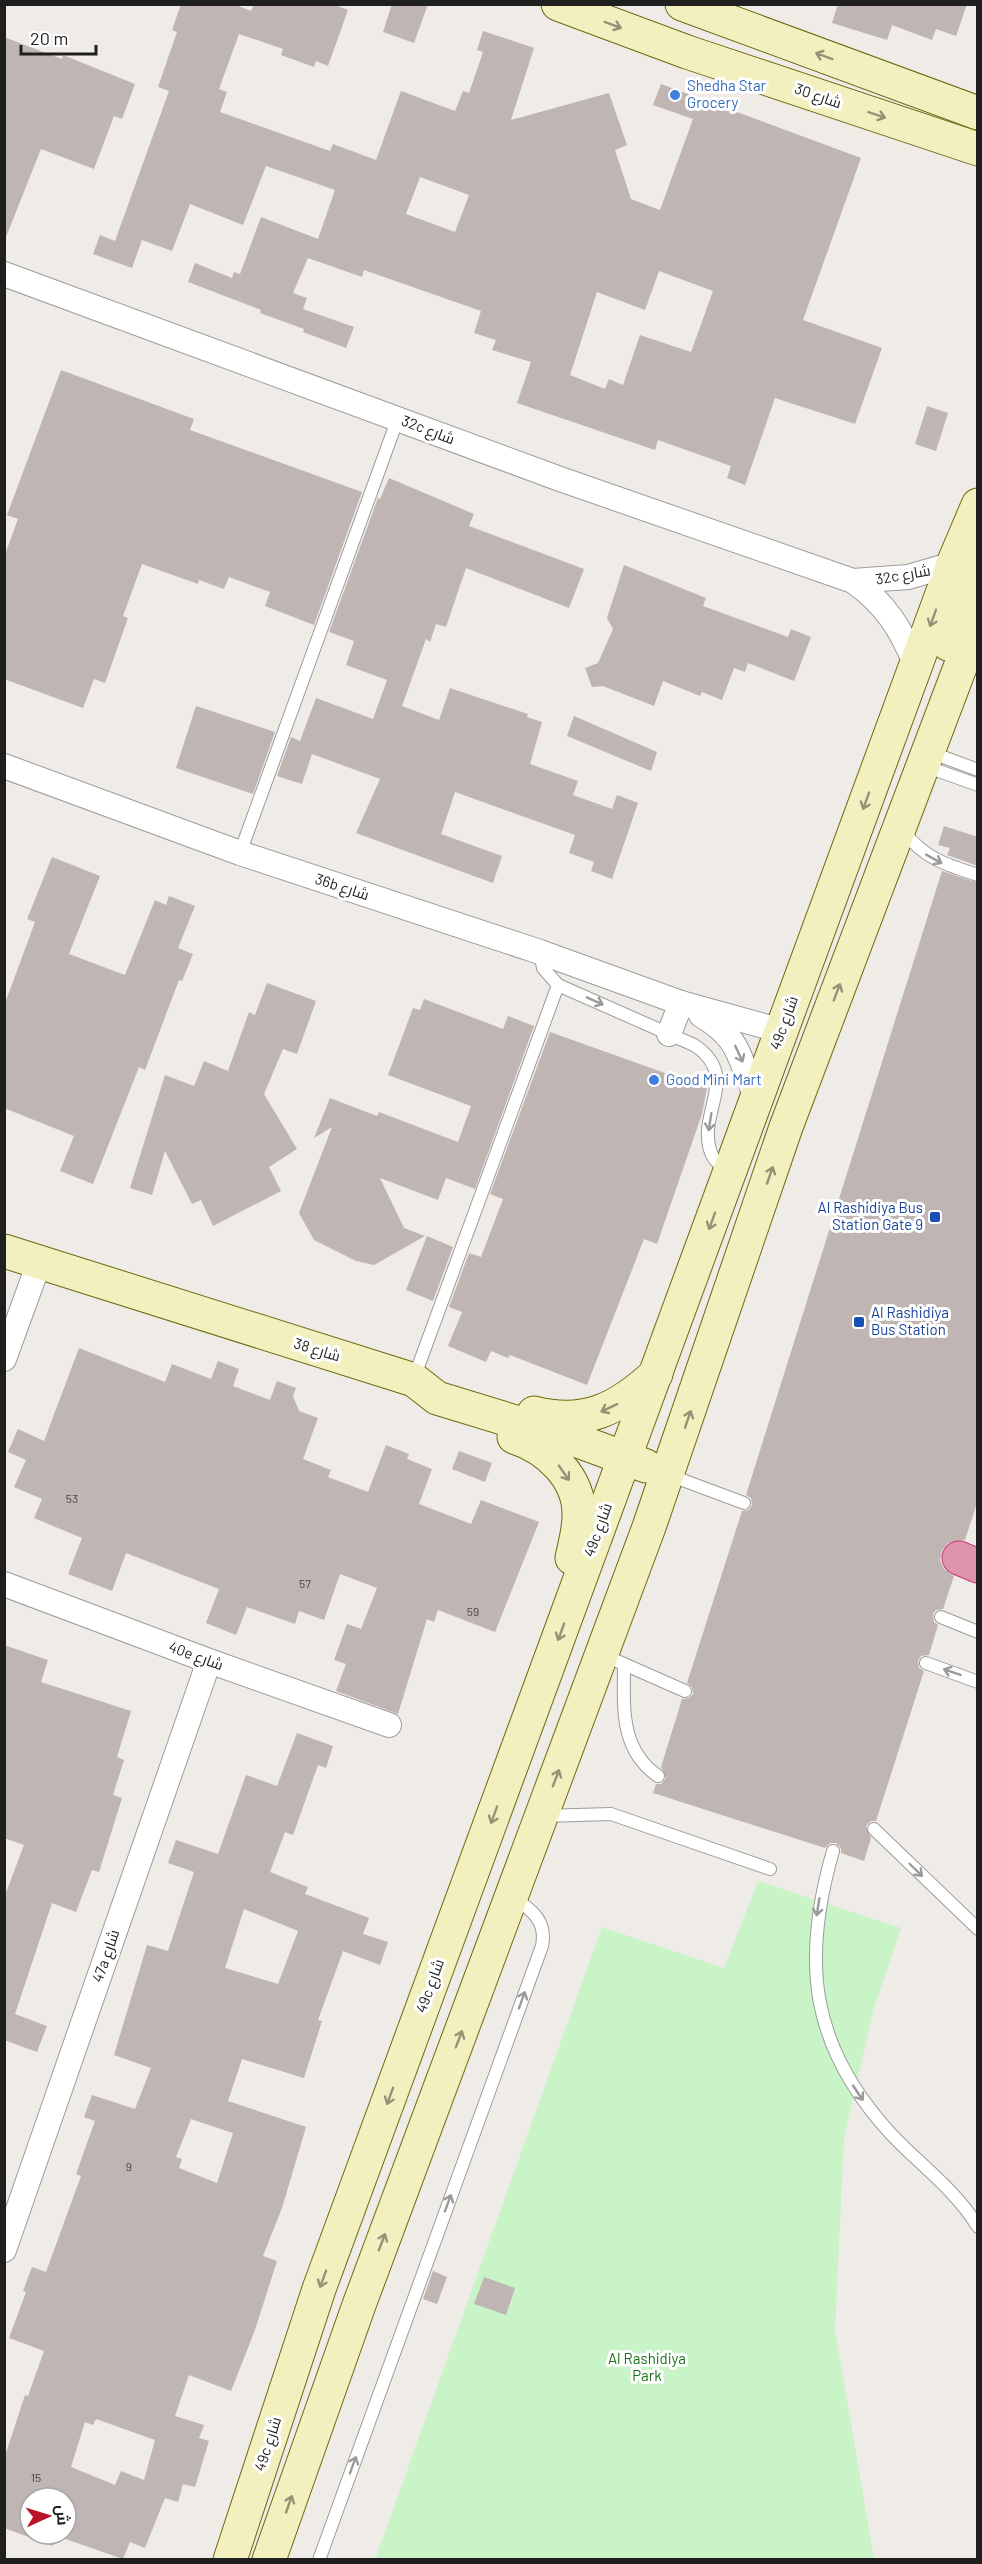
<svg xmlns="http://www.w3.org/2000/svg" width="982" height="2564" viewBox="0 0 982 2564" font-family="Barlow,Cairo,sans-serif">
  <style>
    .park { fill: #c9f4c7 }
    .building { fill: #bfb6b3; fill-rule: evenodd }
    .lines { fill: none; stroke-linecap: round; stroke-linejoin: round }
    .lane-casing { stroke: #9c9c9c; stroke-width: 14 }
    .street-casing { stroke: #9c9c9c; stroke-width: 26 }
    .secondary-casing { stroke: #6c6a10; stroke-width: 35 }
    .highway-casing { stroke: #c9367b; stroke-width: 35 }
    .lane { stroke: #fff; stroke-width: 12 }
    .street { stroke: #fff; stroke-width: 24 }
    .secondary { stroke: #f3f0bf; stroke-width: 33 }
    .highway { stroke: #de95ac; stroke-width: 33 }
    .oneway { stroke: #949277 }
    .oneway2 { stroke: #9a9a9a }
    .shop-dot { fill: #3f7fe0; stroke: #fff; stroke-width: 2 }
    .transit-dot { fill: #1a4fb4; stroke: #fff; stroke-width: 2 }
    .labels { text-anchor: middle; stroke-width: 6; stroke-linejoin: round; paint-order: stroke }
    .number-label { font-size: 12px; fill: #474544 }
    .shop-label { font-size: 15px; fill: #366cbe; stroke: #fff; text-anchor: start }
    .street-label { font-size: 15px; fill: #1f1f1f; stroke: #fff }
    .transit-label { font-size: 15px; fill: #164399; stroke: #fff; text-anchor: end }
    .park-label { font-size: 15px; fill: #1a7317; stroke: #fff }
  </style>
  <rect width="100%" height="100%" fill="#efebe6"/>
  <!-- park -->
  <path class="park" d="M758,1881L901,1928L874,2008L844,2138L835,2330L874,2559L375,2560L602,1927L724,1968Z"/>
  <!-- building -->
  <g class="building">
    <path d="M181,4H233L251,11L254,4H333L348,10L328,66L316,61L314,67L281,55L283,49L239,34L219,89L227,92L220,112L330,151L333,144L376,160L401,91L455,111L463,91L469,93L483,52L477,50L483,31L534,48L511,120L609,93L627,145L615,150L631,199L660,210L693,119L653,105L661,84L861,158L803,320L882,348L855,424L775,398L745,485L727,478L731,466L658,440L655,450L517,403L531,362L492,350L496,340L474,333L481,311L364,270L362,277L308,258L293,293L307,298L303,309L354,327L346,348L303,332L304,329L260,313L261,310L188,282L195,263L232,278L234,272L240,274L261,217L318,239L335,190L266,166L243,225L190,204L172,251L142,240L132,268L93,254L100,235L115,241L169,91L158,87L177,32L172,30ZM420,177L469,195L455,232L406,214ZM659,271L713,291L691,352L640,335L623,385L609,379L605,389L570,375L597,292L645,310Z"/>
    <path d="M392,4H428L414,43L383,32Z"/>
    <path d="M838,4H967L956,36L936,29L932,40L892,25L887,40L832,23Z"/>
    <path d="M4,37L62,59L63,55L135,84L122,119L114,116L94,169L41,149L6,237Z"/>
    <path d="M61,370L194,419L190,430L362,492L314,625L265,606L270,592L229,577L224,589L199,580L198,584L142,564L123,616L128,618L105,683L94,679L83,708L4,679V557L18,519L7,515Z"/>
    <path d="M927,406L948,413L936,451L915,444Z"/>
    <path d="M389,478L474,514L469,526L584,569L569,608L466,568L446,627L436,624L430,642L426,639L402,706L439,720L450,688L528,714L527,717L542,722L530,764L578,781L573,795L612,809L617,795L638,803L612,879L591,871L594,862L569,853L575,835L455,792L441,834L502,856L493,883L356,833L380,779L312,754L302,784L277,776L291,737L300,741L316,698L373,719L387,680L346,665L354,641L329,632L378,498L380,499Z"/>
    <path d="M624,565L706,598L703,606L788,637L791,629L811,637L794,681L748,663L745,672L734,668L722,700L702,692L700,696L663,681L654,706L603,686L592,687L585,668L598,663L613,629L607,618Z"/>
    <path d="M196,706L275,732L253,794L176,768Z"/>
    <path d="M574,716L657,752L651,771L567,736Z"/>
    <path d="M944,826L978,837V866L947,855L950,848L938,845Z"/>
    <path d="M52,857L100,876L69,954L125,975L155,900L166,905L169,896L195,906L178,948L193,954L182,981L179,980L145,1070L139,1067L93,1184L60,1171L74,1136L4,1108V1006L35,922L27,919Z"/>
    <path d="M942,871L978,883V1500L965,1540L948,1543L942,1551L940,1560L944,1569L954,1576L943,1609L936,1610L933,1614L934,1622L938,1625L929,1655L921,1656L918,1661L919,1668L924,1671L876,1821H871L866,1826L871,1838L864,1861L841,1853V1848L836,1843H830L825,1848L653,1793L656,1784H661L666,1778L661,1767L682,1699L689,1698L693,1694L692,1687L687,1683L742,1511L749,1510L752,1505L751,1498L746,1495Z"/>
    <path d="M267,983L316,1001L297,1054L283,1049L264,1094L297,1149L269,1167L281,1191L213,1226L201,1200L192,1204L165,1151L152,1195L130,1188L165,1075L194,1086L204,1061L228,1071L249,1012L255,1015Z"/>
    <path d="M424,999L503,1029L508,1016L534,1026L475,1189L446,1178L438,1200L380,1178L404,1228L425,1236L374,1265L356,1261L314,1240L299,1213L332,1127L314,1138L330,1098L377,1116L379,1112L458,1142L471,1106L388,1075L413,1008L420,1010Z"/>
    <path d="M550,1032L707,1088L702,1114L657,1244L644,1239L587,1385L510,1355L508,1358L491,1351L486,1362L448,1346L462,1312L449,1307L469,1253L481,1257L503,1199L490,1194Z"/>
    <path d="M427,1236L453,1247L433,1301L406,1290Z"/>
    <path d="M79,1348L165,1382L172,1364L211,1379L218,1361L239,1369L233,1386L270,1400L277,1381L296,1388L293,1396L299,1411L318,1418L303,1459L331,1470L328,1477L368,1492L386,1445L409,1454L407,1459L432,1469L419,1504L471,1524L481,1500L539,1522L495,1632L438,1610L434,1622L427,1619L398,1714L336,1691L346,1664L334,1660L347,1624L361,1629L377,1588L340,1574L324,1620L299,1611L295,1624L247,1607L236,1635L206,1623L219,1589L126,1553L112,1591L68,1574L82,1538L34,1518L42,1499L14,1487L26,1460L8,1452L18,1429L44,1441Z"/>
    <path d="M459,1451L492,1463L485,1482L452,1469Z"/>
    <path d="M4,1645L48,1660L41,1682L131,1711L117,1757L124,1760L113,1795L122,1798L99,1872L92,1870L76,1912L52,1903L15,2014L47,2026L37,2052L4,2040V1898L24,1845L4,1838Z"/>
    <path d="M297,1733L333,1746L326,1768L318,1765L293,1835L285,1832L270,1872L308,1887L305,1894L369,1918L363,1934L388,1942L380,1965L343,1951L318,2020L322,2021L304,2078L242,2059L228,2101L306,2127L282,2208L263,2256L277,2261L255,2330L231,2391L189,2375L175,2416L204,2425L199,2438L209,2441L195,2487L183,2484L178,2502L165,2498L145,2548L130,2542L123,2559L57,2536L53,2546L4,2528V2459L25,2395L28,2396L44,2351L9,2338L26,2292L23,2291L32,2267L46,2272L81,2176L76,2174L95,2121L84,2117L92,2095L135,2109L151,2068L114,2055L147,1945L168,1951L194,1872L168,1863L176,1840L218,1854L246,1775L277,1786ZM244,1909L298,1931L278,1984L225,1968ZM191,2119L233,2133L217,2183L179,2168L182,2159L176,2157ZM96,2419L155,2440L144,2480L121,2471L115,2485L71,2467L85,2422L93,2425ZM30,2498H66V2534H30Z"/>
    <path d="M433,2271L447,2277L437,2304L423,2299Z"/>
    <path d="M484,2277L515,2288L506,2315L474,2304Z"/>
  </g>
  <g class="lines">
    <!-- lane casing -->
    <g class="lane-casing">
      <g id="lane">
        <path d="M930,752L978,770"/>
        <path d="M925,766L978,785"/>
        <path d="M903,831C924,858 946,865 978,875"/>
        <path d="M240,853L398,418"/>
        <path d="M540,952L543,968L558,985L694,1045C743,1077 694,1115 712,1155C715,1162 723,1167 728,1172"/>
        <path d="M414,1378L558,985"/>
        <path d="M669,1475L744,1503"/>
        <path d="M941,1617L978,1632"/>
        <path d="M617,1661L685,1691"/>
        <path d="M926,1663L978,1682"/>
        <path d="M624,1664C624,1706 619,1749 658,1776"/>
        <path d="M543,1816L611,1814L770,1869"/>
        <path d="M874,1829L978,1929"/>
        <path d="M833,1851C801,1962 810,2046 891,2134C920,2165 955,2189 978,2227"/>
        <path d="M319,2560L542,1946C547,1921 532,1910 513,1897"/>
      </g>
    </g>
    <!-- street casing -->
    <g class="street-casing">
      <g id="street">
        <path d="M4,274L560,479L853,581C885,603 902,630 916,666"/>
        <path d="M853,581L908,577L953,564"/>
        <path d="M4,766L240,853L540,952L681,1003L782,1031"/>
        <path d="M701,1015C744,1041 737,1058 757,1098"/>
        <path d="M669,1034L681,1003"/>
        <path d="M4,1359L39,1263"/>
        <path d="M4,1584L209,1661L389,1725"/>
        <path d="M4,2250L209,1661"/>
      </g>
    </g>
    <!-- secondary casing -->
    <g class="secondary-casing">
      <g id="secondary">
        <path d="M558,4L687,52L978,149"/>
        <path d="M682,4L978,113"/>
        <path d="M948,644L978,564"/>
        <path d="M4,1251L414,1380L437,1398L581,1442L646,1466"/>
        <path d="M534,1413C585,1426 618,1409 656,1374"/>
        <path d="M514,1437C548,1448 580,1478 579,1516C579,1530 575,1544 572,1558"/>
        <path d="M230,2560L319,2289L953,564L978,505"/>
        <path d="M269,2560L359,2305L649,1527L786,1127L978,620"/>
      </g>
    </g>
    <!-- highway casing -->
    <g class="highway-casing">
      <path id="highway" d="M959,1558L978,1566"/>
    </g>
    <!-- lane -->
    <use href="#lane" class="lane"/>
    <!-- street -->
    <use href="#street" class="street"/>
    <!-- secondary -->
    <use href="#secondary" class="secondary"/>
    <!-- highway -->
    <use href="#highway" class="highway"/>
  </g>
  <!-- one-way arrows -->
  <defs><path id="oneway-shaft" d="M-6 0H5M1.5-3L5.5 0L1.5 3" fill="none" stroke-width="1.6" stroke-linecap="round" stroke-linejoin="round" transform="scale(1.5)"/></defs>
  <g class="oneway">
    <use href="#oneway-shaft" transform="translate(613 25) rotate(20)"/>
    <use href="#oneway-shaft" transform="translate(824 56) rotate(-160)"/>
    <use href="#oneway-shaft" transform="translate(877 115) rotate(19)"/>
    <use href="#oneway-shaft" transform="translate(933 618) rotate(110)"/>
    <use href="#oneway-shaft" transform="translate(866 801) rotate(110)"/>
    <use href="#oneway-shaft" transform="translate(837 992) rotate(-69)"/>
    <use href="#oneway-shaft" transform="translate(770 1175) rotate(-71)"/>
    <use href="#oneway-shaft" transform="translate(712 1221) rotate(110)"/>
    <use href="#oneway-shaft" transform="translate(609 1408) rotate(155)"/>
    <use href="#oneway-shaft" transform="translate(688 1419) rotate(-71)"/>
    <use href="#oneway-shaft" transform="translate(564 1473) rotate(55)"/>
    <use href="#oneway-shaft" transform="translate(561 1632) rotate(110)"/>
    <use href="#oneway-shaft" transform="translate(556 1778) rotate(-69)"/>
    <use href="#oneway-shaft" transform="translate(494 1815) rotate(110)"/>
    <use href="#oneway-shaft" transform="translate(459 2039) rotate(-69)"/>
    <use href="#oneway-shaft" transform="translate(390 2096) rotate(110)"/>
    <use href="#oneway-shaft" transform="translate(382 2242) rotate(-69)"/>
    <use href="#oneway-shaft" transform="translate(323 2279) rotate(110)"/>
    <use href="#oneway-shaft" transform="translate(289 2504) rotate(-71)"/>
  </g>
  <g class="oneway2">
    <use href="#oneway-shaft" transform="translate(934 859) rotate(29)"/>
    <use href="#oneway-shaft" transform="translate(595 1001) rotate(24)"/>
    <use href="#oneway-shaft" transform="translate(739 1054) rotate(65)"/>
    <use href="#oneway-shaft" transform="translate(710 1122) rotate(99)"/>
    <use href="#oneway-shaft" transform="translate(952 1672) rotate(-161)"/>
    <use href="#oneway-shaft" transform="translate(916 1870) rotate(44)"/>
    <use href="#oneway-shaft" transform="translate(818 1907) rotate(99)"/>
    <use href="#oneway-shaft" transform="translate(522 2000) rotate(-70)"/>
    <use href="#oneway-shaft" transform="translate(858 2093) rotate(56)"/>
    <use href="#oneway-shaft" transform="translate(448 2203) rotate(-70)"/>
    <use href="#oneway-shaft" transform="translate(353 2465) rotate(-70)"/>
  </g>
  <!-- markers -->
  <g class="shop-dot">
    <circle cx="675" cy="95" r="6"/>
    <circle cx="654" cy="1080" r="6"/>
  </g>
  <g class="transit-dot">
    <rect x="929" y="1211" width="12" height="12" rx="3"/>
    <rect x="853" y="1316" width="12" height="12" rx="3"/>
  </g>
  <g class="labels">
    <!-- number labels -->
    <g class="number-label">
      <text x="72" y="1503">53</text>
      <text x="305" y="1588">57</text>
      <text x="473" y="1616">59</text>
      <text x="129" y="2171">9</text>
      <text x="36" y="2482">15</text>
    </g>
    <!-- shop labels -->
    <g class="shop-label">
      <text x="687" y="91">Shedha Star<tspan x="687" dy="17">Grocery</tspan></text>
      <text x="666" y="1085">Good Mini Mart</text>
    </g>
    <!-- street labels -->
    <g class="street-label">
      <text transform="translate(818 96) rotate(19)" y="5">شارع 30</text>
      <text transform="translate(428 430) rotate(21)" y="5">32c شارع</text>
      <text transform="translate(903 575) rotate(-10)" y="5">32c شارع</text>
      <text transform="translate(342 887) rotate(18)" y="5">36b شارع</text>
      <text transform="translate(784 1023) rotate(-70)" y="5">49c شارع</text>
      <text transform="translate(317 1350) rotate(17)" y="5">شارع 38</text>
      <text transform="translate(598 1530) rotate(-70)" y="5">49c شارع</text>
      <text transform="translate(196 1656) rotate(20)" y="5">40e شارع</text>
      <text transform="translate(106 1956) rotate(-71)" y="5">47a شارع</text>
      <text transform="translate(430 1986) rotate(-70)" y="5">49c شارع</text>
      <text transform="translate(268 2444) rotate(-72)" y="5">49c شارع</text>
    </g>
    <!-- transit labels -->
    <g class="transit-label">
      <text x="923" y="1213">Al Rashidiya Bus<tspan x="923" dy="17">Station Gate 9</tspan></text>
      <text x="871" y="1318" text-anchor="start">Al Rashidiya<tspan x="871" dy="17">Bus Station</tspan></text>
    </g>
    <!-- park labels -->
    <g class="park-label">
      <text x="647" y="2364">Al Rashidiya<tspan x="647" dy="17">Park</tspan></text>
    </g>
  </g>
  <!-- border -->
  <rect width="982" height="2564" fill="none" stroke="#1f1f1f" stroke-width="12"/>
  <!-- north arrow -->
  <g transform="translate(48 2516) rotate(86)"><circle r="28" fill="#ffffff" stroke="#a5a5a5" stroke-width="1.5"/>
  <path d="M0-4.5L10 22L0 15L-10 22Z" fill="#ba1428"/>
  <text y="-9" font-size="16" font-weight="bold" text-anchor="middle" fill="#1f1f1f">ش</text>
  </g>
  <!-- scale -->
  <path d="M21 45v9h75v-9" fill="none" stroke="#1f1f1f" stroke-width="3"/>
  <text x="30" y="45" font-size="18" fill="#1f1f1f" stroke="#ffffff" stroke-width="4.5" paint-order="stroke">20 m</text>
</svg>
